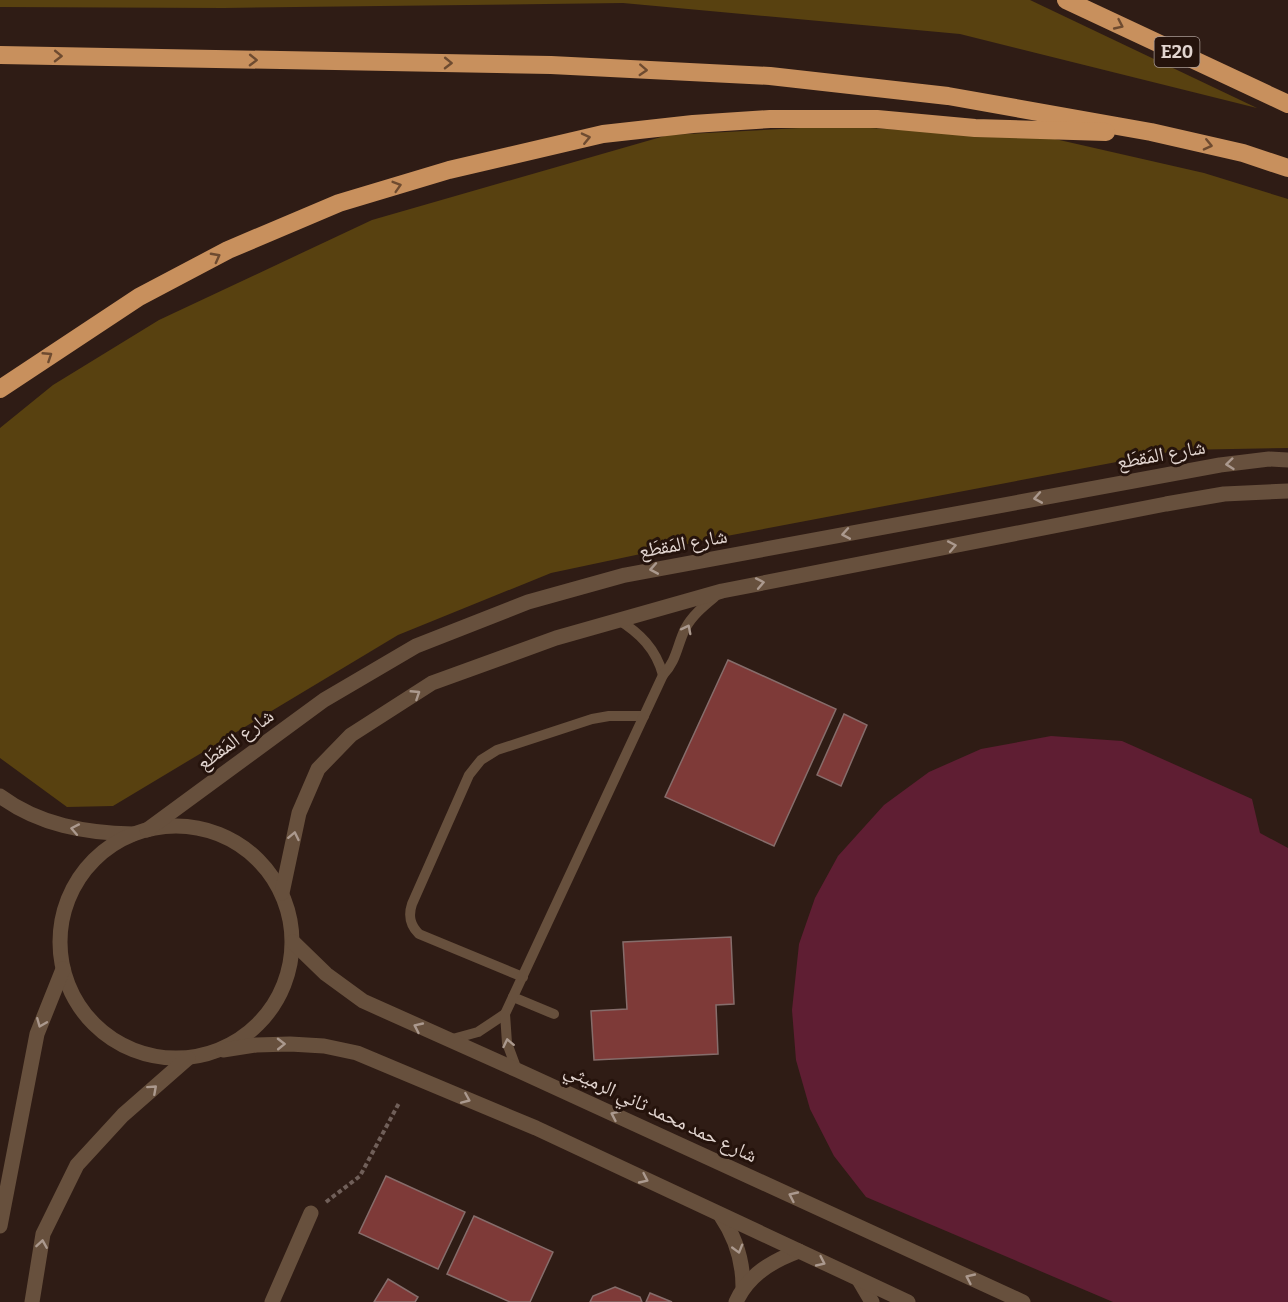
<svg xmlns="http://www.w3.org/2000/svg" width="1288" height="1302" viewBox="0 0 1288 1302" font-family="Bitter,'Noto Naskh Arabic',serif">
  <style>
    .green { fill: #584110 }
    .water { fill: #5f1e33 }
    .building { fill: #7e3a38; stroke: #866d6b; stroke-width: 1.5 }
    .lines { fill: none; stroke-linecap: round; stroke-linejoin: round }
    .path { stroke: #705f59; stroke-width: 4; stroke-dasharray: 4.5 3; stroke-linecap: butt }
    .service { stroke: #67503d; stroke-width: 10 }
    .minor { stroke: #67503d; stroke-width: 15 }
    .tertiary { stroke: #67503d; stroke-width: 15 }
    .motorway { stroke: #c8905d; stroke-width: 18 }
    .oneway { stroke: #6e4b30 }
    .oneway2 { stroke: #ab998e }
    .labels { text-anchor: middle; stroke-width: 6; stroke-linejoin: round; paint-order: stroke }
    .shield { fill: #25130c; stroke: #a99b95; stroke-width: 1.5 }
    .shield-label { font-size: 18px; font-weight: bold; fill: #e2d5d0 }
    .street-label { font-size: 20px; fill: #e2d5d0; stroke: #25130c }
  </style>
  <rect width="100%" height="100%" fill="#2f1c15"/>
  <!-- green -->
  <g class="green">
    <path d="M0,0H1030L1257,108L960,34L623,3L224,8L0,7Z"/>
    <path d="M837,126L1055,139L1204,173L1288,199V448L1180,450L716,538L551,573L398,635L113,806L67,807L0,758V428L53,385L159,320L372,220L668,135Z"/>
  </g>
  <!-- water -->
  <path class="water" d="M1051,736L1122,741L1252,799L1260,833L1288,848V1302H1113L866,1197L834,1156L810,1109L796,1060L792,1010L799,944L815,898L838,856L884,805L929,772L981,749Z"/>
  <!-- building -->
  <g class="building">
    <path d="M728,660L836,709L774,846L665,797Z"/>
    <path d="M844,714L867,725L841,786L817,775Z"/>
    <path d="M731,937L734,1004L716,1005L718,1054L594,1060L591,1011L627,1009L623,942Z"/>
    <path d="M386,1176L465,1212L438,1269L359,1233Z"/>
    <path d="M474,1216L553,1252L530,1302H510L447,1274Z"/>
    <path d="M388,1279L418,1297L415,1302H374Z"/>
    <path d="M615,1287L640,1297L642,1302H590L593,1296Z"/>
    <path d="M650,1293L672,1302H646Z"/>
  </g>
  <g class="lines">
    <!-- path -->
    <path class="path" d="M326,1202L360,1176L399,1103"/>
    <!-- service -->
    <g class="service">
      <path d="M617,619C640,633 656,649 663,675"/>
      <path d="M523,977L419,934C410,925 408,916 412,904L469,775L481,760L497,750L592,719L609,716H644"/>
      <path d="M513,997L554,1014"/>
      <path d="M449,1040L478,1032L505,1014"/>
      <path d="M517,1070L507,1043L505,1014L663,675C676,662 677,646 685,629C692,615 705,605 717,595"/>
    </g>
    <!-- minor -->
    <g class="minor">
      <path d="M721,1216C736,1238 743,1260 743,1287"/>
      <path d="M859,1280L872,1302"/>
      <path d="M272,1302L311,1213"/>
      <path d="M736,1302C748,1275 772,1261 799,1251"/>
    </g>
    <!-- tertiary -->
    <g class="tertiary">
      <path d="M0,796C39,825 86,833 133,834"/>
      <circle cx="176" cy="942" r="116"/>
      <path d="M147,830L324,700L416,646L528,602L625,575L1220,465L1269,459L1288,460"/>
      <path d="M282,893L299,813L318,769L351,735L432,683L556,638L722,591L1166,504L1224,494L1288,491"/>
      <path d="M293,942L326,974L363,1001L517,1070L1023,1302"/>
      <path d="M223,1050L256,1045L290,1044L324,1046L357,1053L536,1128L908,1302"/>
      <path d="M0,1226L37,1034L63,969"/>
      <path d="M32,1302L43,1234L77,1165L123,1115L188,1058"/>
    </g>
    <!-- motorway -->
    <g class="motorway">
      <path d="M1066,0L1288,104"/>
      <path d="M0,55L551,65L770,76L948,96L1151,132L1243,153L1288,168"/>
      <path d="M0,389L139,297L228,250L339,203L449,170L603,134L693,124L770,119H877L975,128L1106,132"/>
    </g>
  </g>
  <!-- one-way arrows -->
  <defs><path id="oneway-chevron" d="M-2-3.5L2.5 0L-2 3.5" fill="none" stroke-width="1.6" stroke-linecap="round" stroke-linejoin="round" transform="scale(1.5)"/></defs>
  <g class="oneway">
    <use href="#oneway-chevron" transform="translate(1119 25) rotate(25)"/>
    <use href="#oneway-chevron" transform="translate(58 56) rotate(1)"/>
    <use href="#oneway-chevron" transform="translate(253 60) rotate(1)"/>
    <use href="#oneway-chevron" transform="translate(448 63) rotate(1)"/>
    <use href="#oneway-chevron" transform="translate(643 70) rotate(3)"/>
    <use href="#oneway-chevron" transform="translate(586 138) rotate(-13)"/>
    <use href="#oneway-chevron" transform="translate(1208 145) rotate(13)"/>
    <use href="#oneway-chevron" transform="translate(397 186) rotate(-17)"/>
    <use href="#oneway-chevron" transform="translate(216 257) rotate(-28)"/>
    <use href="#oneway-chevron" transform="translate(48 356) rotate(-33)"/>
  </g>
  <g class="oneway2">
    <use href="#oneway-chevron" transform="translate(1230 464) rotate(174)"/>
    <use href="#oneway-chevron" transform="translate(1038 498) rotate(170)"/>
    <use href="#oneway-chevron" transform="translate(846 534) rotate(170)"/>
    <use href="#oneway-chevron" transform="translate(952 546) rotate(-11)"/>
    <use href="#oneway-chevron" transform="translate(654 569) rotate(170)"/>
    <use href="#oneway-chevron" transform="translate(760 583) rotate(-11)"/>
    <use href="#oneway-chevron" transform="translate(687 629) rotate(-63)"/>
    <use href="#oneway-chevron" transform="translate(416 694) rotate(-33)"/>
    <use href="#oneway-chevron" transform="translate(75 829) rotate(-169)"/>
    <use href="#oneway-chevron" transform="translate(294 836) rotate(-78)"/>
    <use href="#oneway-chevron" transform="translate(41 1023) rotate(112)"/>
    <use href="#oneway-chevron" transform="translate(418 1027) rotate(-155)"/>
    <use href="#oneway-chevron" transform="translate(508 1043) rotate(-102)"/>
    <use href="#oneway-chevron" transform="translate(281 1044) rotate(-1)"/>
    <use href="#oneway-chevron" transform="translate(153 1089) rotate(-42)"/>
    <use href="#oneway-chevron" transform="translate(466 1099) rotate(23)"/>
    <use href="#oneway-chevron" transform="translate(615 1115) rotate(-155)"/>
    <use href="#oneway-chevron" transform="translate(644 1179) rotate(25)"/>
    <use href="#oneway-chevron" transform="translate(793 1196) rotate(-155)"/>
    <use href="#oneway-chevron" transform="translate(42 1244) rotate(-81)"/>
    <use href="#oneway-chevron" transform="translate(738 1249) rotate(74)"/>
    <use href="#oneway-chevron" transform="translate(821 1262) rotate(25)"/>
    <use href="#oneway-chevron" transform="translate(970 1278) rotate(-155)"/>
  </g>
  <g class="labels">
    <!-- shield labels -->
    <rect class="shield" x="1154.5" y="37" width="45" height="30" rx="4.5"/>
    <g class="shield-label">
      <text x="1177" y="58">E20</text>
    </g>
    <!-- street labels -->
    <g class="street-label">
      <text transform="translate(1161 454) rotate(-10)" y="7">شارع المَقطَع</text>
      <text transform="translate(683 543) rotate(-10)" y="7">شارع المَقطَع</text>
      <text transform="translate(235 739) rotate(-36)" y="7">شارع المَقطَع</text>
      <text transform="translate(661 1112) rotate(25)" y="7">شارع حمد محمد ثاني الرميثي</text>
    </g>
  </g>
</svg>
